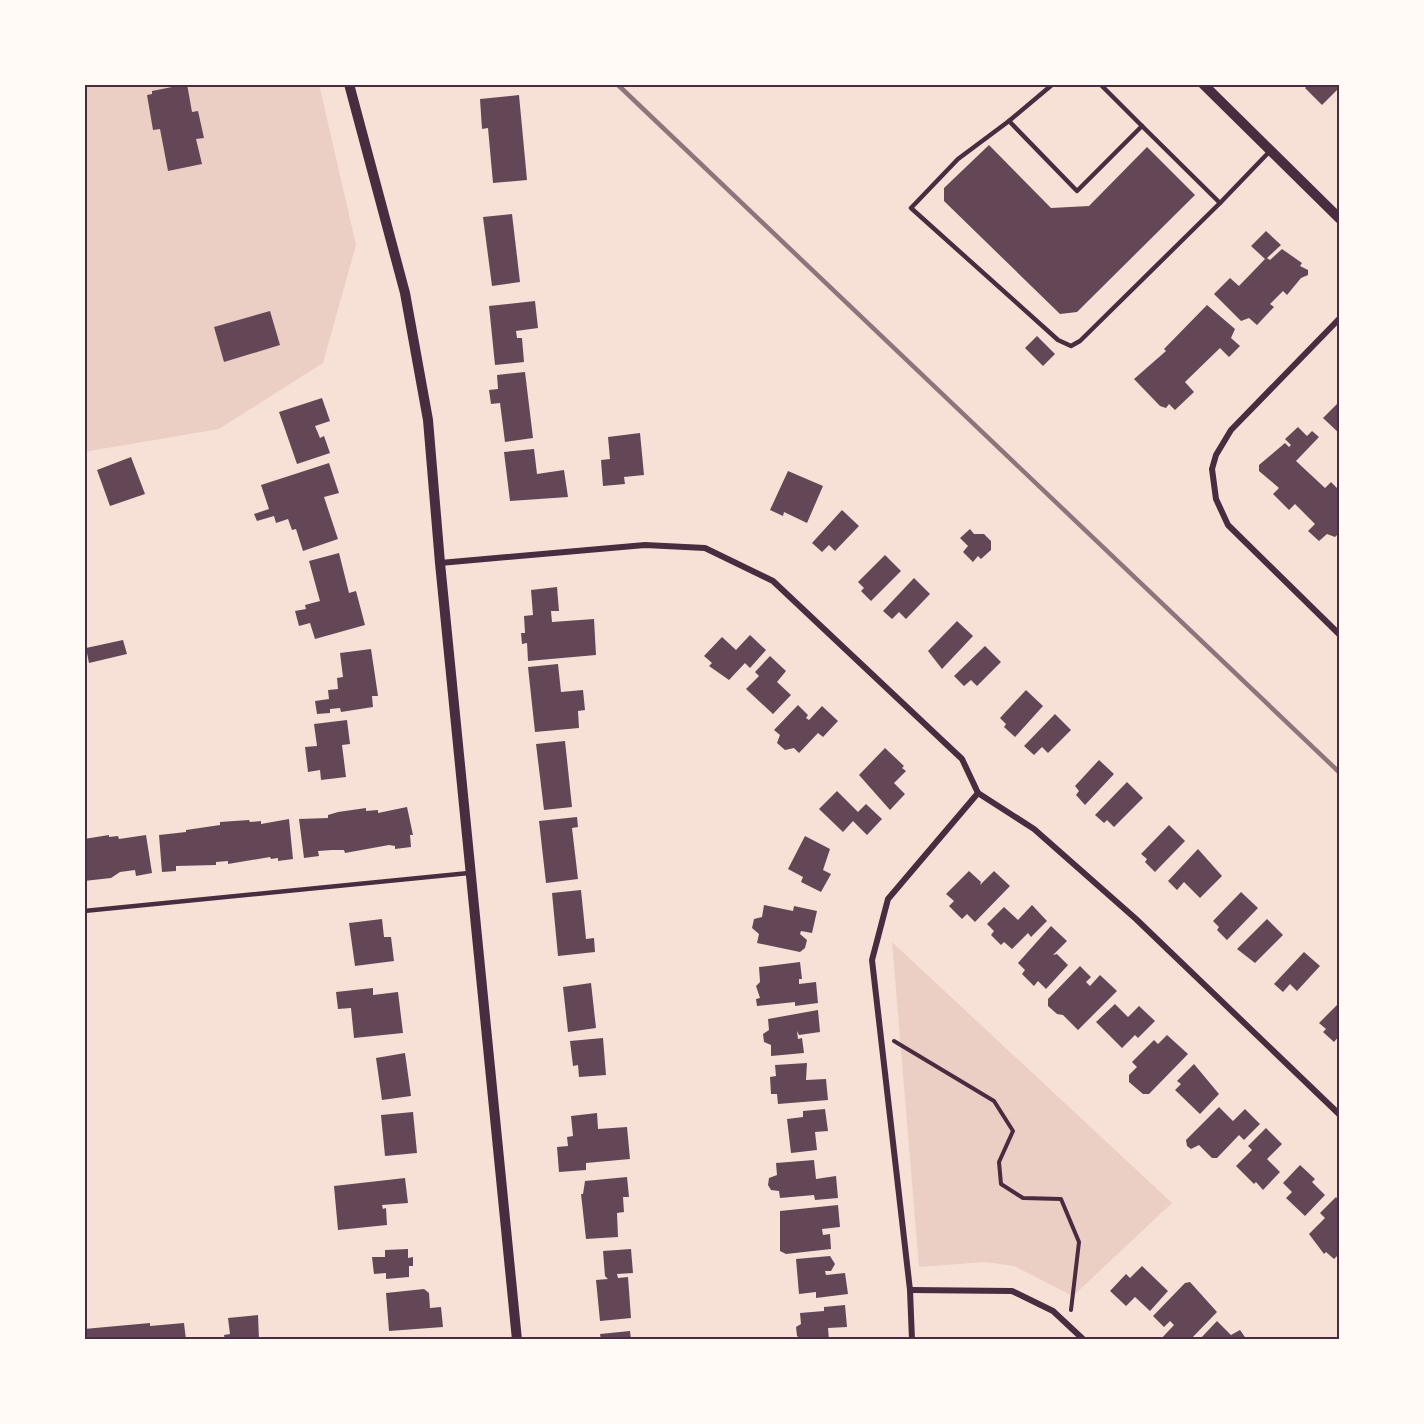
<svg xmlns="http://www.w3.org/2000/svg" width="1424" height="1424" viewBox="0 0 1424 1424" font-family="Roboto,sans-serif">
  <style>
    .green { fill: #ebcfc5 }
    .lines { fill: none; stroke-linecap: round; stroke-linejoin: round }
    .stream { stroke: #dcb8b0; stroke-width: 7 }
    .building { fill: #644757 }
    .path { stroke: #4a2c40; stroke-width: 4 }
    .service { stroke: #4a2c40; stroke-width: 4.5 }
    .minor { stroke: #4a2c40; stroke-width: 6 }
    .tertiary { stroke: #4a2c40; stroke-width: 10 }
    .rail { stroke: #8f747c; stroke-width: 4.5 }
    .neatline { fill: none; stroke: #4a2c40; stroke-width: 2 }
  </style>
  <rect width="100%" height="100%" fill="#f7e1d7"/>
  <!-- green -->
  <g class="green">
    <path d="M84,84H319L356,245L323,363L219,429L84,452Z"/>
    <path d="M892,942L1172,1203L1073,1296L1014,1266L985,1262L919,1267Z"/>
  </g>
  <g class="lines">
    <!-- stream -->
    <path class="stream" d="M84,85L85,84"/>
  </g>
  <!-- building -->
  <g class="building">
    <path d="M187,84L192,112L198,111L204,138L196,139L202,164L168,171L160,129L153,130L147,95L152,94V91Z"/>
    <path d="M1309,84H1335L1339,88L1322,105L1305,88Z"/>
    <path d="M519,95L527,180L493,183L488,128L482,129L480,99Z"/>
    <path d="M989,145L1051,208L1089,206L1147,147L1195,195L1077,312L1060,314L944,201V188Z"/>
    <path d="M512,214L520,282L492,286L483,217Z"/>
    <path d="M1266,231L1281,245L1267,258L1270,260L1282,249L1302,263L1300,266L1308,270V275L1301,278L1287,295L1283,291L1270,304L1274,307L1257,325L1249,318L1241,321L1214,294L1230,278L1239,286L1265,259L1251,246Z"/>
    <path d="M535,301L538,328L516,331L517,338H522L524,362L495,365L489,306Z"/>
    <path d="M1207,305L1235,329L1231,338L1240,346L1229,357L1220,348L1185,382L1194,392L1175,410L1169,404L1166,408L1160,406L1134,379L1166,351L1164,349Z"/>
    <path d="M270,311L280,345L224,362L214,327Z"/>
    <path d="M1037,336L1055,354L1043,366L1025,348Z"/>
    <path d="M525,372L533,438L505,442L500,403L491,404L489,390L498,389L497,375Z"/>
    <path d="M322,398L330,421L315,426L320,438L324,436L330,453L297,464L279,412Z"/>
    <path d="M1340,401V434L1323,418Z"/>
    <path d="M1298,427L1307,436L1312,431L1319,437L1296,461L1325,488L1331,482L1340,491V532L1335,537L1327,534L1319,541L1308,531L1315,524L1295,504L1289,510L1273,494L1279,488L1259,471V465L1285,443L1289,447L1291,445L1285,439Z"/>
    <path d="M640,433L644,475L624,477L625,484L603,486L601,460L610,459L608,437Z"/>
    <path d="M534,449L537,474L564,470L568,497L510,501L504,452Z"/>
    <path d="M131,457L145,494L110,506L97,470Z"/>
    <path d="M329,463L339,493L324,497L338,539L303,551L296,529L292,530L288,519L276,523L274,516L257,521L254,514L269,509L261,485Z"/>
    <path d="M788,471L823,486L807,523L784,512L783,516L770,510Z"/>
    <path d="M842,510L859,526L835,551L829,545L822,552L812,543Z"/>
    <path d="M970,529L974,534H984L991,541V550L981,559L978,556L973,562L963,552L968,546L960,538Z"/>
    <path d="M339,553L349,593L356,591L365,625L315,639L310,623L299,626L295,611L306,609L305,605L320,601L309,561Z"/>
    <path d="M885,555L901,571L871,601L861,591L864,588L858,582Z"/>
    <path d="M914,578L930,594L906,619L899,612L892,619L883,611Z"/>
    <path d="M557,587L559,611H551L552,622L594,619L596,655L528,661L527,643L522,644L521,633H525L524,616L533,615L531,590Z"/>
    <path d="M957,621L973,636L942,669L928,651Z"/>
    <path d="M750,635L766,650L750,668L745,663L729,680L709,666L712,663L704,656L722,637L736,650Z"/>
    <path d="M123,640L127,654L89,663L86,648Z"/>
    <path d="M985,646L1001,662L977,686L971,680L964,686L954,676Z"/>
    <path d="M371,649L378,696H372L373,707L341,712L340,708L330,709V713L317,714L315,701L329,699L328,690L338,689L337,678L343,677L340,653Z"/>
    <path d="M770,656L786,671L777,682L791,695L773,714L746,689L759,676L755,672Z"/>
    <path d="M558,664L561,692L583,690L585,710L578,711L579,728L535,732L528,667Z"/>
    <path d="M1026,690L1043,706L1015,737L1004,727L1006,724L1000,718Z"/>
    <path d="M798,705L808,715L806,718L809,720L822,706L838,721L823,737L818,733L799,753L794,748L785,750L777,743L780,735L774,730Z"/>
    <path d="M1055,714L1071,730L1048,753L1042,747L1034,755L1024,746Z"/>
    <path d="M347,720L350,744L342,745L346,777L321,780L320,770L308,772L305,747L317,746L314,724Z"/>
    <path d="M565,741L572,807L544,810L536,744Z"/>
    <path d="M885,748L904,766L902,768L906,771L894,783L905,794L890,810L859,775Z"/>
    <path d="M1099,760L1114,774L1085,805L1076,795L1079,791L1075,786Z"/>
    <path d="M1127,782L1143,798L1114,827L1107,820L1104,823L1095,815Z"/>
    <path d="M837,791L858,812L866,804L882,819L867,835L853,821L843,832L819,809Z"/>
    <path d="M407,807L413,835H410L411,847L395,849V846L389,845L345,853L344,850H332L318,851L319,856L304,858L299,819L328,818V815L338,812L366,808V811L378,810V813Z"/>
    <path d="M577,817L578,827L572,828L578,879L546,883L539,821Z"/>
    <path d="M289,819L293,859L278,861V858L271,859L270,857L228,864V861L216,862V865L176,866V871L162,872L159,835L186,832V830L220,825V822L249,820L250,822L261,821V824Z"/>
    <path d="M1169,825L1185,841L1155,872L1145,862L1147,859L1141,854Z"/>
    <path d="M109,835V837L118,836L119,839L146,835L152,873L136,876L135,870L120,872L111,878L84,881V839Z"/>
    <path d="M805,836L830,849L823,870L831,874L821,892L801,882L803,877L788,869Z"/>
    <path d="M1198,849L1222,876L1200,898L1184,882L1177,890L1168,881Z"/>
    <path d="M969,871L981,882L980,885L994,871L1010,886L975,922L967,914L962,919L949,906L954,901L946,894Z"/>
    <path d="M581,890L586,939L594,938L595,952L558,956L552,893Z"/>
    <path d="M1241,892L1258,908L1227,940L1217,930L1219,927L1213,921Z"/>
    <path d="M764,905L793,911L794,906L817,911L812,933L801,931L800,934L807,940L805,948L800,952L757,943L759,934L752,928L754,919L762,917Z"/>
    <path d="M1032,905L1047,921L1031,937L1028,933L1012,949L1004,942L1001,945L991,935L994,931L987,924L1004,907L1018,920Z"/>
    <path d="M382,919L384,937H391L394,961L355,966L349,923Z"/>
    <path d="M1267,919L1283,935L1255,963L1237,949Z"/>
    <path d="M1051,926L1067,941L1053,955L1057,954L1068,965L1046,989L1038,981L1034,986L1022,974L1025,970L1018,963Z"/>
    <path d="M1304,952L1320,966L1297,991L1290,984L1283,992L1274,984Z"/>
    <path d="M800,962L802,979H799V984L816,982L818,1003L795,1006V1002L757,1006L756,999L760,998L756,986L760,982L759,967Z"/>
    <path d="M1080,966L1091,977L1086,982L1090,986L1100,975L1117,991L1078,1030L1063,1015L1057,1014L1048,1006V999Z"/>
    <path d="M591,983L596,1028L568,1032L563,987Z"/>
    <path d="M373,988V995L398,992L403,1033L354,1038L351,1008L338,1009L336,992Z"/>
    <path d="M1340,1002V1035L1334,1042L1323,1032L1326,1029L1319,1023Z"/>
    <path d="M1115,1004L1128,1017L1139,1006L1155,1021L1138,1038L1135,1035L1122,1048L1096,1022Z"/>
    <path d="M818,1010L820,1032L799,1035L797,1031L798,1039L802,1038L804,1053L771,1056V1045L764,1042L763,1034L769,1030L768,1019Z"/>
    <path d="M1167,1035L1188,1054L1149,1094H1143L1129,1082V1075L1137,1067L1132,1062L1154,1040L1158,1044Z"/>
    <path d="M603,1038L606,1075L579,1077L578,1065L573,1066L570,1041Z"/>
    <path d="M405,1053L411,1096L382,1100L376,1058Z"/>
    <path d="M807,1063L806,1080L826,1079L828,1100L778,1104L777,1094H771L770,1077L776,1076L775,1065Z"/>
    <path d="M1194,1064L1219,1094L1200,1114L1175,1090L1181,1084L1177,1081Z"/>
    <path d="M1219,1107L1233,1121L1245,1109L1260,1124L1244,1140L1239,1135L1217,1158H1212L1199,1145L1191,1149L1187,1146L1186,1140Z"/>
    <path d="M825,1109L828,1131L815,1132L817,1150L791,1153L787,1119L803,1117V1111Z"/>
    <path d="M413,1112L417,1153L385,1156L381,1115Z"/>
    <path d="M597,1113L598,1129L627,1127L630,1159L586,1163V1170L559,1172L557,1147L568,1146L567,1137L573,1136L571,1116Z"/>
    <path d="M1266,1128L1282,1144L1267,1159L1280,1172L1263,1190L1256,1182L1254,1184L1236,1166L1252,1150L1248,1146Z"/>
    <path d="M814,1160L816,1179L836,1176L838,1198L815,1200L814,1195L780,1198L779,1191L771,1190L768,1185L769,1178L777,1175L776,1163Z"/>
    <path d="M1300,1165L1315,1179L1312,1182L1325,1195L1305,1216L1286,1198L1292,1192L1283,1183Z"/>
    <path d="M627,1177L629,1197H623L624,1212L617,1213L618,1237L586,1239L581,1194H583L585,1181Z"/>
    <path d="M405,1178L408,1203L382,1205L383,1209L386,1208L387,1225L338,1230L334,1186Z"/>
    <path d="M1336,1197L1340,1202V1224L1337,1227L1340,1230V1253L1334,1259L1326,1252L1324,1254L1309,1234L1325,1218L1320,1213Z"/>
    <path d="M838,1205L840,1227L822,1229L823,1235L830,1234L831,1249L786,1254L780,1251V1211Z"/>
    <path d="M408,1249V1258L413,1257V1266H409V1277L386,1279V1273L374,1274L372,1257H385V1250Z"/>
    <path d="M631,1249L633,1273L617,1274L618,1278L628,1277L631,1318L600,1321L596,1280L608,1279L605,1276L603,1251Z"/>
    <path d="M830,1256L835,1264L831,1271H825L826,1275L845,1273L848,1294L816,1298V1292L799,1294L796,1259Z"/>
    <path d="M1142,1266L1168,1291L1150,1311L1135,1297L1126,1306L1110,1291L1126,1274L1130,1278Z"/>
    <path d="M1190,1282L1217,1312L1190,1340H1160L1174,1325L1170,1321L1164,1327L1153,1316L1185,1283Z"/>
    <path d="M424,1289L429,1293L430,1308L441,1307L443,1327L389,1331L386,1293Z"/>
    <path d="M845,1305L847,1327L828,1328L829,1340H802L797,1336L796,1327L801,1324L800,1313L824,1311V1307Z"/>
    <path d="M258,1315L259,1340H225L224,1335L230,1334L228,1318Z"/>
    <path d="M1217,1321L1231,1335L1240,1330L1247,1340H1199Z"/>
    <path d="M150,1323V1326L184,1323L186,1340H84V1329Z"/>
    <path d="M630,1331L631,1340H601L600,1334Z"/>
  </g>
  <g class="lines">
    <!-- path -->
    <path class="path" d="M894,1041L994,1101L1013,1131L999,1162L1001,1184L1023,1198L1061,1199L1079,1242L1071,1310"/>
    <!-- service -->
    <g class="service">
      <path d="M1053,84L1009,121L1077,191L1142,126L1220,203L1270,151"/>
      <path d="M1100,84L1142,126"/>
      <path d="M1009,121L958,159L911,208L1058,340L1071,346L1080,341L1220,203"/>
      <path d="M84,911L469,873"/>
    </g>
    <!-- minor -->
    <g class="minor">
      <path d="M1340,318L1231,430L1216,455L1212,469L1216,499L1228,525L1340,635"/>
      <path d="M440,563L645,545L705,548L773,581L962,759L978,793L1034,829L1136,919L1340,1115"/>
      <path d="M910,1290L1012,1291L1053,1311L1084,1340"/>
      <path d="M912,1340L910,1290L872,960L888,899L978,793"/>
    </g>
    <!-- tertiary -->
    <g class="tertiary">
      <path d="M349,84L405,293L428,420L440,563L517,1340"/>
      <path d="M1203,84L1340,219"/>
    </g>
    <!-- rail -->
    <path class="rail" d="M617,84L1340,773"/>
  </g>
  <!-- border -->
  <rect width="1424" height="1424" fill="none" stroke="#fffaf5" stroke-width="171"/>
  <rect x="86" y="86" width="1252" height="1252" class="neatline"/>
</svg>
